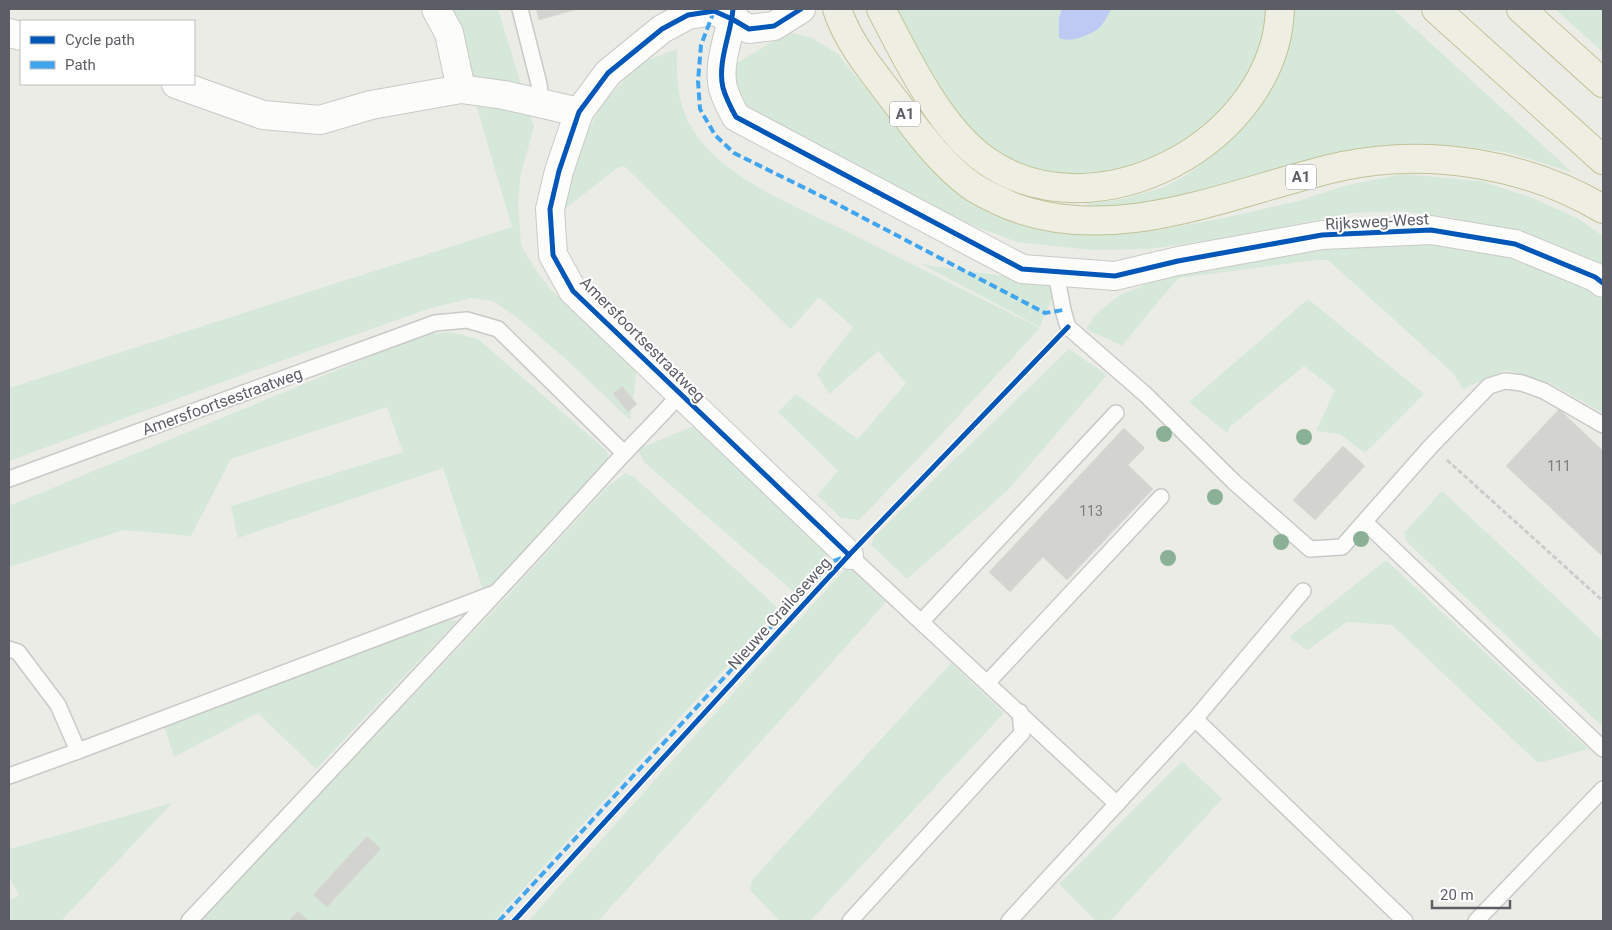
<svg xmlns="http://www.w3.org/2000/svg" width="1612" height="930" viewBox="0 0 1612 930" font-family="Roboto,sans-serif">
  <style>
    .green { fill: #d5e8d9 }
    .water { fill: #becaf4 }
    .building { fill: #d3d3d0; stroke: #dcdcd6 }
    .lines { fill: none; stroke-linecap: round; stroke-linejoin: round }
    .lane-casing { stroke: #c9c9c7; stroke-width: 18 }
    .street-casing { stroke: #c9c9c7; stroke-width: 30 }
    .highway-casing { stroke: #c1c296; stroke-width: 30 }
    .path { stroke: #c9cdcc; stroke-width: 3; stroke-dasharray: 5 2.5; stroke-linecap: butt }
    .lane { stroke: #fcfcfb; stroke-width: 15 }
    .street { stroke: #fcfcfb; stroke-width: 28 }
    .highway { stroke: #eeefe2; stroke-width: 28 }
    .quiet { stroke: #40a5ee; stroke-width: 4; stroke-dasharray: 8 4; stroke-linecap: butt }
    .cycleway-casing { stroke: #fff; stroke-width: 8 }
    .cycleway { stroke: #0057b8; stroke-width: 5 }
    .tree { fill: #8ab196 }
    .labels { text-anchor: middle; stroke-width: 4; stroke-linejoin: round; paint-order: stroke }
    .number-label { font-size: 14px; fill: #7c7c81 }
    .shield { fill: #fff; stroke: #8e8e93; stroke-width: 1 }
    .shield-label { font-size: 15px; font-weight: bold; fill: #5d5e65 }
    .street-label { font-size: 16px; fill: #5d5e65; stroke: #fff }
  </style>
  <rect width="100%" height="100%" fill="#ecece7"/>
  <!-- green -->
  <g class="green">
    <path d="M448,9H498L534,127L521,173L518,202L521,245L534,267L550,289L637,369L630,420L568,361L519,319L493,301L472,298L431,308L244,374L9,461V388L512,227Z"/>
    <path d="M896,9H1062L1059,17L1111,10V9H1268L1271,17L1245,86L1198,139L1101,177L1031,170L998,156L966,126L927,67Z"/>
    <path d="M1291,9H1393L1572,172L1510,153L1461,146L1380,152L1204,195L1098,209L1084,204L1124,199L1165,187L1188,174L1219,150L1259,108L1286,52Z"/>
    <path d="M1555,9H1603V52Z"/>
    <path d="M788,32L812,38L838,54L929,167L979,203L1099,232L1158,230L1219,219L1298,201L1344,186L1402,174L1481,181L1530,197L1577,218L1603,236V273L1544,245L1454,218L1401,211L1352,213L1231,237L1150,249L1091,250L1017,242L923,207L749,112C740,99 730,79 737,63Z"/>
    <path d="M677,49C676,85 678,113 702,142C735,183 803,210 850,233C913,265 977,296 1040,328L937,439L859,520L841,518L817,495L838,471L778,412L796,394L858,439L906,383L878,351L829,394L817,374L853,327L819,297L791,329L624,166L616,169L561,212L564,182L586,134L603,103L634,69L648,60Z"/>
    <path d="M1419,242L1493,251L1555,270L1603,299V413L1550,383L1506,370L1463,389L1453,373L1328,260H1316L1179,278L1161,298L1122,346L1086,329L1096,314L1120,295L1164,277L1292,253L1359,243Z"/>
    <path d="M921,264L1058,284L1040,327Z"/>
    <path d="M1308,299L1424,394L1365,453L1340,434L1316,431L1335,390L1304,366L1231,426L1227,433L1189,402Z"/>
    <path d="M450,332L478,339L607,451L609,462L484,593L443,468L238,538L231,506L403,452L387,407L231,459L191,536L124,530L9,567V506L422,335Z"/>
    <path d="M1069,349L1107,375L1008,490L907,579L871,545L874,537Z"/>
    <path d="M702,423L829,549L828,555L794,592L645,463L637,449Z"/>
    <path d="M626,473L634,477L779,609L494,921H200L499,605L608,486Z"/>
    <path d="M1442,491L1603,641V727L1407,542L1404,533Z"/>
    <path d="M1386,560L1588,749L1538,763L1392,625L1347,622L1307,650L1289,637Z"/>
    <path d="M844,570H852L886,602L676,836L598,921H528Z"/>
    <path d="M448,620L457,621L316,769L258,713L174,757L163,723L434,624Z"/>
    <path d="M951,663L1004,713L810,921H780L750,890L752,880Z"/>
    <path d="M1182,761L1222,799L1110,921H1096L1059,884Z"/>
    <path d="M172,803L61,921H9V901L19,895L9,877V849Z"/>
  </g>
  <!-- water -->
  <path class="water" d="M1062,9H1111C1108,15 1103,25 1098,29C1088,36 1070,43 1059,38V17Z"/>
  <!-- building -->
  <g class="building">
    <path d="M536,9H578L539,20Z"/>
    <path d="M622,386L637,404L628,412L613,394Z"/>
    <path d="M1559,409L1603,451V557L1506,466Z"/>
    <path d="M1124,428L1145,448L1128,465L1153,489L1067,580L1043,557L1010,592L989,572Z"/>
    <path d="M1343,446L1365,466L1315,520L1293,500Z"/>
    <path d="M367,836L381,849L327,907L313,895Z"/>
    <path d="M298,911L308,920L309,921H288Z"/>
  </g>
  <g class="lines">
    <!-- lane casing -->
    <g class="lane-casing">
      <g id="lane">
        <path d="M520,9L539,84L541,103"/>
        <path d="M1056,273L1063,310L1068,327L1146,395L1234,482L1310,549L1342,547L1431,446L1489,386L1505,381L1522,383L1544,391L1603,425"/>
        <path d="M9,479L435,323L467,320L498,329L624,453"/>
        <path d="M1365,522L1603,749"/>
        <path d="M849,555L1117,804"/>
        <path d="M922,621L1116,413"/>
        <path d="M9,649L18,652L58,705L78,751"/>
        <path d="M988,682L1161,497"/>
        <path d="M1195,719L1405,921"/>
        <path d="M9,776L78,751L495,593"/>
        <path d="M189,921C329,772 470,623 608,471C631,445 657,421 680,394"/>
        <path d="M850,921L1022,733L1020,712"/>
        <path d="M1009,921L1195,719L1303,591"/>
        <path d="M1476,921L1603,789"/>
      </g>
    </g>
    <!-- street casing -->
    <g class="street-casing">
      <g id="street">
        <path d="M436,9L449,33L461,89L504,95L579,112"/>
        <path d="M733,9C731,34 717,62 723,88C726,98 731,108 736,117L1022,269L1115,276L1178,261L1322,235L1431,230L1515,244L1595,277L1603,283"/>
        <path d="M801,9L774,26L749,29L732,19L714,11L688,15L662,29L608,73L579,112L559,171L550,209L553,255L573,291L849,555"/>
        <path d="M9,33L21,36"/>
        <path d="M176,84L263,115L320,120L371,105L461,89"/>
      </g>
    </g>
    <!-- highway casing -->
    <g class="highway-casing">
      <g id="highway">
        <path d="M837,9C850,49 882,82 906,116C925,141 944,165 969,184C981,193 997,200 1011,206C1120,248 1237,189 1343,166C1429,148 1527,164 1603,209"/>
        <path d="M881,9C907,59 939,127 985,160C1096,239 1276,140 1280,9"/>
        <path d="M1436,9L1603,160"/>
        <path d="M1521,9L1603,83"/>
      </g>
    </g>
    <!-- path -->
    <path class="path" d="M1447,460L1603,601"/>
    <!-- lane -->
    <use href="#lane" class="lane"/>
    <!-- street -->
    <use href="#street" class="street"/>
    <!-- highway -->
    <use href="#highway" class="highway"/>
    <!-- quiet -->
    <g class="quiet">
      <path d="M714,11L701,45L698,81L700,109L715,135L734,153L833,202L1045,313L1063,310"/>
      <path d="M499,921L831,562L844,557"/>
    </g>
    <!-- cycleway casing -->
    <g class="cycleway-casing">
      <g id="cycleway">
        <path d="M733,9C731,34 717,62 723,88C726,98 731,108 736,117L1022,269L1115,276L1178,261L1322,235L1431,230L1515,244L1595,277L1603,283"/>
        <path d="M714,11L688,15L662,29L608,73L579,112L559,171L550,209L553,255L573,291L849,555"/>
        <path d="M714,11L732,19L749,29L774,26L801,9"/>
        <path d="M514,921L849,555L1068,327"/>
      </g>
    </g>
    <!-- cycleway -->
    <use href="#cycleway" class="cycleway"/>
  </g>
  <!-- trees -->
  <g class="tree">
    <circle cx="1164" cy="434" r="8"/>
    <circle cx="1304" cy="437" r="8"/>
    <circle cx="1215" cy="497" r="8"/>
    <circle cx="1361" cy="539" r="8"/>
    <circle cx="1281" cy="542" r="8"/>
    <circle cx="1168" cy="558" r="8"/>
  </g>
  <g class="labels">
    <!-- number labels -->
    <g class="number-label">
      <text x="1559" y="471">111</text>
      <text x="1091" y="516">113</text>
    </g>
    <!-- shield labels -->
    <g class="shield">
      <rect x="890" y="101.5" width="30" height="25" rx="4"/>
      <rect x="1286" y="164.5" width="30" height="25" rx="4"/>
    </g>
    <g class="shield-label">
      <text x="905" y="119">A1</text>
      <text x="1301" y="182">A1</text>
    </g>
    <!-- street labels -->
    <g class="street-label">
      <text transform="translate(1377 221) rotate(-3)" y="6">Rijksweg-West</text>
      <text transform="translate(643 339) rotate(45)" y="6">Amersfoortsestraatweg</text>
      <text transform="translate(222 401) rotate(-20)" y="6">Amersfoortsestraatweg</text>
      <text transform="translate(779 613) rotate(-48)" y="6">Nieuwe Crailoseweg</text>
    </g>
  </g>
  <!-- border -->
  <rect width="1612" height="930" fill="none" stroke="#5d5e65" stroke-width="20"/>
  <!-- legend -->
  <rect x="20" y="20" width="175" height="65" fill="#ffffff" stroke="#bebfc1"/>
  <rect x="30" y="36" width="25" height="8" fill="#0057b8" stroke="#bebfc1"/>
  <text x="65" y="45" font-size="15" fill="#5d5e65">Cycle path</text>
  <rect x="30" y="61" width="25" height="8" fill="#40a5ee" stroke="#bebfc1"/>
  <text x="65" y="70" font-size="15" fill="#5d5e65">Path</text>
  <!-- scale -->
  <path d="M1432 900v8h78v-8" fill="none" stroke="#5d5e65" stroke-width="2.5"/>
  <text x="1440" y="900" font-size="15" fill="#5d5e65" stroke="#ffffff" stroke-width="4" paint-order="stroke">20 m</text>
</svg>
